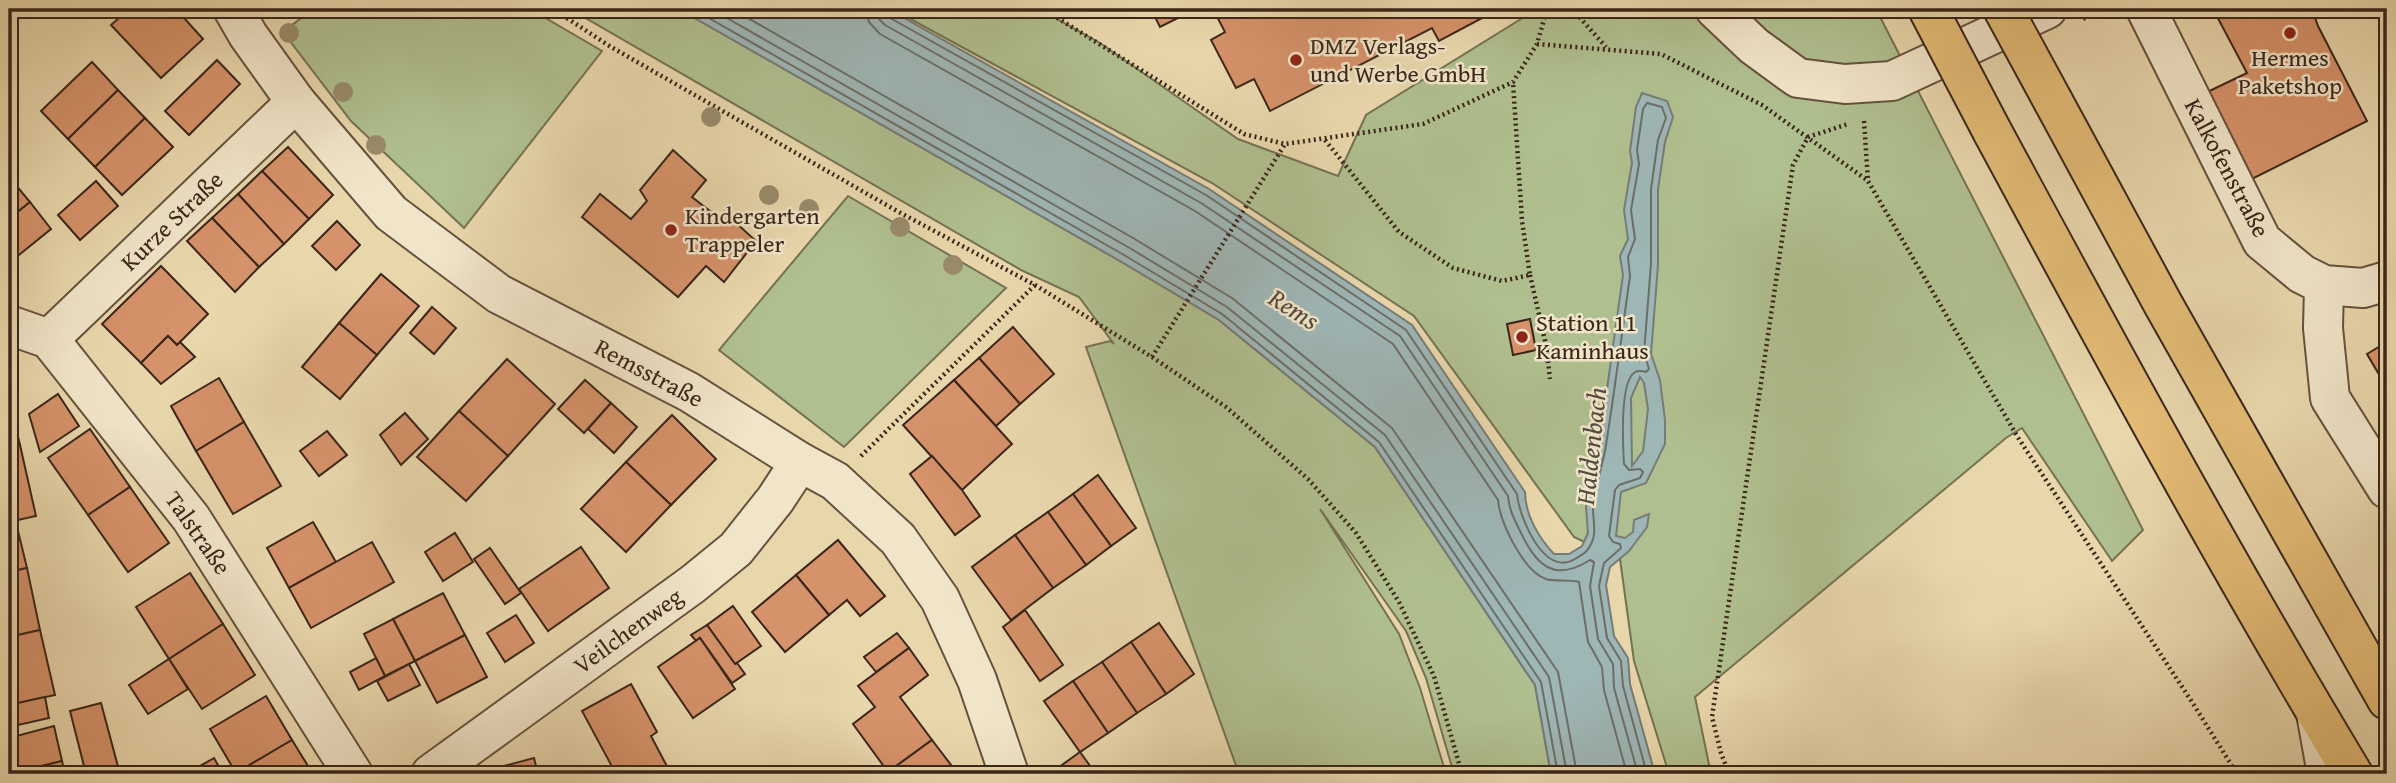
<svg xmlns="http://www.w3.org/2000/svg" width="2396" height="783" viewBox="0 0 2396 783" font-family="'Gentium Book Plus',serif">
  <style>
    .green { fill: #b0bf8f; stroke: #757254; stroke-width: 2 }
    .water { fill: #9eb6b6; stroke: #767c77; stroke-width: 2; fill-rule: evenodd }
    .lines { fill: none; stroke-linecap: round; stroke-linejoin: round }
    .shore { stroke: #6c6e68; stroke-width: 2 }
    .building { fill: #d6926a; stroke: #3a2619; stroke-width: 2 }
    .minor-casing { stroke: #66523e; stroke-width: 42 }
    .highway-casing { stroke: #3a2619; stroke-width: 42 }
    .path { stroke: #3a2619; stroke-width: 4.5; stroke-dasharray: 2 3.5; stroke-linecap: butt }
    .minor { stroke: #f1e5c9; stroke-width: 38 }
    .highway { stroke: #e4bc76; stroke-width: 38 }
    .highway-bridge-casing { stroke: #3a2619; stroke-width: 42; stroke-linecap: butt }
    .highway-bridge { stroke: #e4bc76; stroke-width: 38 }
    .tree { fill: #998b6b }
    .poi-dot { fill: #8f2418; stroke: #f1e5c9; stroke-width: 2.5 }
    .labels { text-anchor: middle; stroke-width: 5; stroke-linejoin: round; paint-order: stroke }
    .poi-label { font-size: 24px; fill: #3a2619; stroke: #f1e5c9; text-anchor: start }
    .street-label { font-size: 24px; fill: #3a2619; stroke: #f1e5c9 }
    .water-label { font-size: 26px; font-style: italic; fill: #534a40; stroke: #f1e5c9 }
  </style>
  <rect width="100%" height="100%" fill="#e9d7ac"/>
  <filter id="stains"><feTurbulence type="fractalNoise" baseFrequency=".00286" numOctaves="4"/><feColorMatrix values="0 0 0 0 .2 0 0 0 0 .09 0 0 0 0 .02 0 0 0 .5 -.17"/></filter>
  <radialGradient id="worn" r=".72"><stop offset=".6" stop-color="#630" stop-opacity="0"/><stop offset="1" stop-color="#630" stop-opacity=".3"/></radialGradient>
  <!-- green -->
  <g class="green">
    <path d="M313,9H530L602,51L464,228L351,121L283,32Z"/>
    <path d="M570,9H679L1120,261L1219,320L1375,447L1535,685L1551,774H1454L1426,678L1406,631L1320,509L1399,634L1420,688L1446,774H1239L1086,347L1110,341L1114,344L1079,297L1021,270Z"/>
    <path d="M892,9H1039L1100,43L1238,139L1338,176L1366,115L1537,9H1876L2143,530L2112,561L2022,428L2006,438L1695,697L1711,774H1669L1634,661L1620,559L1574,537L1414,316L1212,183Z"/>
    <path d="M848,196L1006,288L844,447L719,350Z"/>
  </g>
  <!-- water -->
  <path class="water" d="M679,9H888L1209,189L1412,325L1525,492C1525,515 1539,538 1554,554H1569L1582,546L1588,533L1586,507L1599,446L1623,275L1620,256L1628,239L1624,210L1632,163L1630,151L1636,107L1642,93L1667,101L1673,117L1665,142L1658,189V265L1651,354L1660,380L1665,420V444L1646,483L1621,492L1616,536L1625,538L1633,532L1634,520L1649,514L1647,527L1629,551L1610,567L1606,585L1614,636L1628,658L1630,684L1655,774H1551L1535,685L1375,447L1219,320L1120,261ZM1640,377L1644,383L1648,409L1643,451L1632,466L1631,398Z"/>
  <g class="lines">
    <!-- shore -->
    <g class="shore">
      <path d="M693,9L1124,255L1222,314L1379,442L1541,682L1558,774"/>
      <path d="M711,9L1128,247L1227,307L1385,435L1549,677L1567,774"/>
      <path d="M732,9L1133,238L1232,298L1392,428L1558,672L1577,774"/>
      <path d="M866,9L869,22L880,34L1195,211L1393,344L1498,500C1500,522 1523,571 1546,579C1557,582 1570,579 1579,582L1588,642L1602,667L1604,690L1627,774"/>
      <path d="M877,9L878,18L885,25L1201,203L1400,336L1508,496C1509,510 1515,521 1521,533C1537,567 1555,582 1590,560L1594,562L1590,586L1598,639L1613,664L1614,688L1638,774"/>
      <path d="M886,9V14L890,18L1206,195L1406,330L1517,494C1519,517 1544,578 1575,559C1580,556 1586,553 1588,549C1598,536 1593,523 1593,508C1594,487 1603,466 1606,445C1615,389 1622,332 1630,276L1628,257L1635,239L1631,210L1639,164L1637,150L1643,109L1647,103L1662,107L1666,118L1658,140L1651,189V264L1644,353L1649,369L1646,372C1642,371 1639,370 1635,372C1619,382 1623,446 1624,464L1629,470L1640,469L1643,472L1640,478L1619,485L1615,490L1609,536L1613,542L1620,544L1621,548L1604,563L1599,586L1607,638L1621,661L1623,686L1647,774"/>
    </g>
  </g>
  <!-- building -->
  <g class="building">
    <path d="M129,9H176L203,39L161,78L111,25Z"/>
    <path d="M1151,9H1196L1160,27Z"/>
    <path d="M1213,9H1499L1439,41L1432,28L1270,111L1254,79L1236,88L1211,40L1225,32Z"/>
    <path d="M2213,9H2312L2318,26L2367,121L2246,182L2201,95L2247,73Z"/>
    <path d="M217,60L240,84L189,135L165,111Z"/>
    <path d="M92,62L118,90L68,139L41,111Z"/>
    <path d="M118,90L145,118L95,167L68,139Z"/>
    <path d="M145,118L173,147L122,195L95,167Z"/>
    <path d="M288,147L333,195L309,219L262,171Z"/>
    <path d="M673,150L706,180L692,197L719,218L724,212L756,241L724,282L706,266L678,297L582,217L600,194L631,219L647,201L640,190Z"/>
    <path d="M262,171L309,219L284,244L238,194Z"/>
    <path d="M10,178L30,202L9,219V179Z"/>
    <path d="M96,181L118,206L80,240L58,215Z"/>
    <path d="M238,194L284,244L259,267L212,218Z"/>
    <path d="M30,202L51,229L9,263V219Z"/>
    <path d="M2387,210V226L2380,214Z"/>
    <path d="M212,218L259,267L235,292L187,241Z"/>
    <path d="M337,221L360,245L336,270L312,246Z"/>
    <path d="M161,266L208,314L177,345L168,336L141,363L102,324Z"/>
    <path d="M381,274L419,306L377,355L339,323Z"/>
    <path d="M432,307L456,328L434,354L410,333Z"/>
    <path d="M1530,319L1536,350L1513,355L1507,324Z"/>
    <path d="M339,323L377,355L340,399L302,367Z"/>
    <path d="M1013,327L1054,374L1020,404L979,358Z"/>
    <path d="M168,336L177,345L180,342L195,357L161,384L141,363Z"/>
    <path d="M2387,342V388L2367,354Z"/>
    <path d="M979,358L1020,404L996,426L954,380Z"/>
    <path d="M507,359L555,404L508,456L459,411Z"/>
    <path d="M219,378L244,422L196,451L171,406Z"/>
    <path d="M585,380L611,403L584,433L558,409Z"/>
    <path d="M954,380L1012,444L962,490L903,425Z"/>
    <path d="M58,394L79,426L40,452L29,414Z"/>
    <path d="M9,399L20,445L9,447Z"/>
    <path d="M611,403L637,427L614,453L588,429Z"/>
    <path d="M459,411L508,456L466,501L417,457Z"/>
    <path d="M405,413L428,439L401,465L380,435Z"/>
    <path d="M672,415L716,459L671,505L626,462Z"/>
    <path d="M244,422L281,486L233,514L196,451Z"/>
    <path d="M90,429L130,487L88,515L48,458Z"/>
    <path d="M327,431L347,455L319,476L300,451Z"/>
    <path d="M20,445L36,516L9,522V447Z"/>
    <path d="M932,456L962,490L980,516L955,535L910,474Z"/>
    <path d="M626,462L671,505L626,552L581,509Z"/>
    <path d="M1098,475L1136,528L1111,546L1073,494Z"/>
    <path d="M130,487L169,543L128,572L88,515Z"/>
    <path d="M1073,494L1111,546L1086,565L1048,512Z"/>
    <path d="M1048,512L1086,565L1053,588L1015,535Z"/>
    <path d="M313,522L336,562L289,588L267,548Z"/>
    <path d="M18,531L27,568L9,572V533Z"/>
    <path d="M455,533L473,562L443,581L425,552Z"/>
    <path d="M1015,535L1053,588L1011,620L972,567Z"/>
    <path d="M838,540L885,596L860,616L847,600L829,615L796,575Z"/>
    <path d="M372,542L394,582L311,628L289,588Z"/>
    <path d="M581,547L609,588L548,631L519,589Z"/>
    <path d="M490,548L521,593L505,604L474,559Z"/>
    <path d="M27,568L40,630L9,637V572Z"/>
    <path d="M190,573L223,624L169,659L136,607Z"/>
    <path d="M796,575L829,615L785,652L752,612Z"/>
    <path d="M443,593L465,635L415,661L393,619Z"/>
    <path d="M733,606L761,646L735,664L707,625Z"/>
    <path d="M1025,610L1063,665L1040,681L1003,627Z"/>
    <path d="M516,615L534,643L505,662L487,633Z"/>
    <path d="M393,619L415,661L385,676L364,634Z"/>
    <path d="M1159,623L1194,674L1166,694L1131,642Z"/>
    <path d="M223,624L255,675L202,709L169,659Z"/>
    <path d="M707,625L735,664L737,663L745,674L732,683L700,638L696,641L691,635Z"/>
    <path d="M40,630L55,695L9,705V637Z"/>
    <path d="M897,633L909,648L876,672L864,657Z"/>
    <path d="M465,635L487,677L437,703L415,661Z"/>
    <path d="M700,638L735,689L693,718L658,667Z"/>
    <path d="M1131,642L1166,694L1137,713L1102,662Z"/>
    <path d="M909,648L928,675L900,697L932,740L888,772L853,724L875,707L858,686Z"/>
    <path d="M376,658L385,676L359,690L350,672Z"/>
    <path d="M169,659L188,689L148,714L129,685Z"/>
    <path d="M1102,662L1137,713L1108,733L1073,681Z"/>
    <path d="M409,664L420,685L388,701L377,681Z"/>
    <path d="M1073,681L1108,733L1080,752L1044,701Z"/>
    <path d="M631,684L657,732L651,736L670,772L665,774H616L582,711Z"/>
    <path d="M266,696L292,740L236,773L210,729Z"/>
    <path d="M45,697L49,718L9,727V705Z"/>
    <path d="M101,703L120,774H86L70,711Z"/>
    <path d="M54,726L62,761L9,774V738Z"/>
    <path d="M292,740L313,774H236V773Z"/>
    <path d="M932,740L958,774H890L888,772Z"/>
    <path d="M1080,752L1096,774H1058L1055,770Z"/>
    <path d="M214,758L223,774H186Z"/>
    <path d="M534,758L538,774H474Z"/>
    <path d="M62,761L65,774H9Z"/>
  </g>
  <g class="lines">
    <!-- minor casing -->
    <g class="minor-casing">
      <g id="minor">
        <path d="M233,9L248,35L296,102L391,213L499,294L689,392L800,462L835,481L898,539L940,599L977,680L1009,774"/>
        <path d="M1715,9L1754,46L1798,78L1845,84L1892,81L2047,9"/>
        <path d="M2146,9L2262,241L2302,274L2324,285L2363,288L2387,281"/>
        <path d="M2324,285L2323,328L2330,398L2387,489"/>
        <path d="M9,325L49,339L191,518L353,774"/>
        <path d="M49,339L296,102"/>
        <path d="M2316,713L2327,774"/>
        <path d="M431,774L693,584L736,549L775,500L800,462"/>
      </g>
    </g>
    <!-- highway casing -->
    <g class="highway-casing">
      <g id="highway">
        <path d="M2053,101L2163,304L2387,700"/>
        <path d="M1992,131C2109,348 2226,564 2353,774"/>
      </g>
    </g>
    <!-- path -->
    <g class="path">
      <path d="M553,9L611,47L897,211L1035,285L1152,357L1226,407L1308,479L1356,533L1399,602L1434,676L1462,774"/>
      <path d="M1043,9L1244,134L1285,144L1423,124L1513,82L1537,44L1547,9"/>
      <path d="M1572,9L1606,47"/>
      <path d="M2083,19L2101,9"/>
      <path d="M1537,44L1661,54L1762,105L1867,180"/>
      <path d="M1864,121L1868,181L2017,436L2192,702L2237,774"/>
      <path d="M1325,140L1399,232L1453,268L1502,281L1530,275L1522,221L1513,82"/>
      <path d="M1530,275L1546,345L1550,379"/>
      <path d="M1152,357L1285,144"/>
      <path d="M861,456L1035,285"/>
      <path d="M1729,774L1721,753L1712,717L1793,165L1808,137L1848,124"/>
    </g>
    <!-- minor -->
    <use href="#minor" class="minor"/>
    <!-- highway -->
    <use href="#highway" class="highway"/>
    <!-- highway-bridge casing -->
    <g class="highway-bridge-casing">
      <g id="highway-bridge">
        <path d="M1928,9L1992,131"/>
        <path d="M2003,9L2053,101"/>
      </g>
    </g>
    <!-- highway-bridge -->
    <use href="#highway-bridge" class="highway-bridge"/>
  </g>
  <!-- trees -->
  <g class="tree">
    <circle cx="289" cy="33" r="10"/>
    <circle cx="343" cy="92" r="10"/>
    <circle cx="711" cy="117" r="10"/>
    <circle cx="376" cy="145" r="10"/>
    <circle cx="769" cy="195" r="10"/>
    <circle cx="809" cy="209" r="10"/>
    <circle cx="900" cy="227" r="10"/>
    <circle cx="953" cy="265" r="10"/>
  </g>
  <!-- markers -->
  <g class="poi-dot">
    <circle cx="2290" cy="33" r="7"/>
    <circle cx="1296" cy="60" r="7"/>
    <circle cx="671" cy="230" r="7"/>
    <circle cx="1522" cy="337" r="7"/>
  </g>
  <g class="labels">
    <!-- poi labels -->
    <g class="poi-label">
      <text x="1310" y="54">DMZ Verlags-<tspan x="1310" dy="28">und Werbe GmbH</tspan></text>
      <text x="2290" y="66" text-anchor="middle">Hermes<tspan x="2290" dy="28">Paketshop</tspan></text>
      <text x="685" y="224">Kindergarten<tspan x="685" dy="28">Trappeler</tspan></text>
      <text x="1536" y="331">Station 11<tspan x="1536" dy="28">Kaminhaus</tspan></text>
    </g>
    <!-- street labels -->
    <g class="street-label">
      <text transform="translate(2227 168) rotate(62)" y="8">Kalkofenstraße</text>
      <text transform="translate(172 221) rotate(-44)" y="8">Kurze Straße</text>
      <text transform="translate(649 373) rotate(28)" y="8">Remsstraße</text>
      <text transform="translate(198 533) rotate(55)" y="8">Talstraße</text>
      <text transform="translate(628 631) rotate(-36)" y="8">Veilchenweg</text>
    </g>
    <!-- water labels -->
    <g class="water-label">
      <text transform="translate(1294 309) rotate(32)" y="9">Rems</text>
      <text transform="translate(1591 446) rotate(-84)" y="9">Haldenbach</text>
    </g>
  </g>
  <!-- margin -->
  <rect width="2396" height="783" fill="none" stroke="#e9d7ac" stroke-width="35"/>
  <rect x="10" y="10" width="2375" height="762" fill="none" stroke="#3a2619" stroke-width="3.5"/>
  <rect x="18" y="18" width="2361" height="748" fill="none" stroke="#3a2619" stroke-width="2"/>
  <rect width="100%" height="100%" filter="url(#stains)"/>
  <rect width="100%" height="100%" fill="url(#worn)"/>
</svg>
